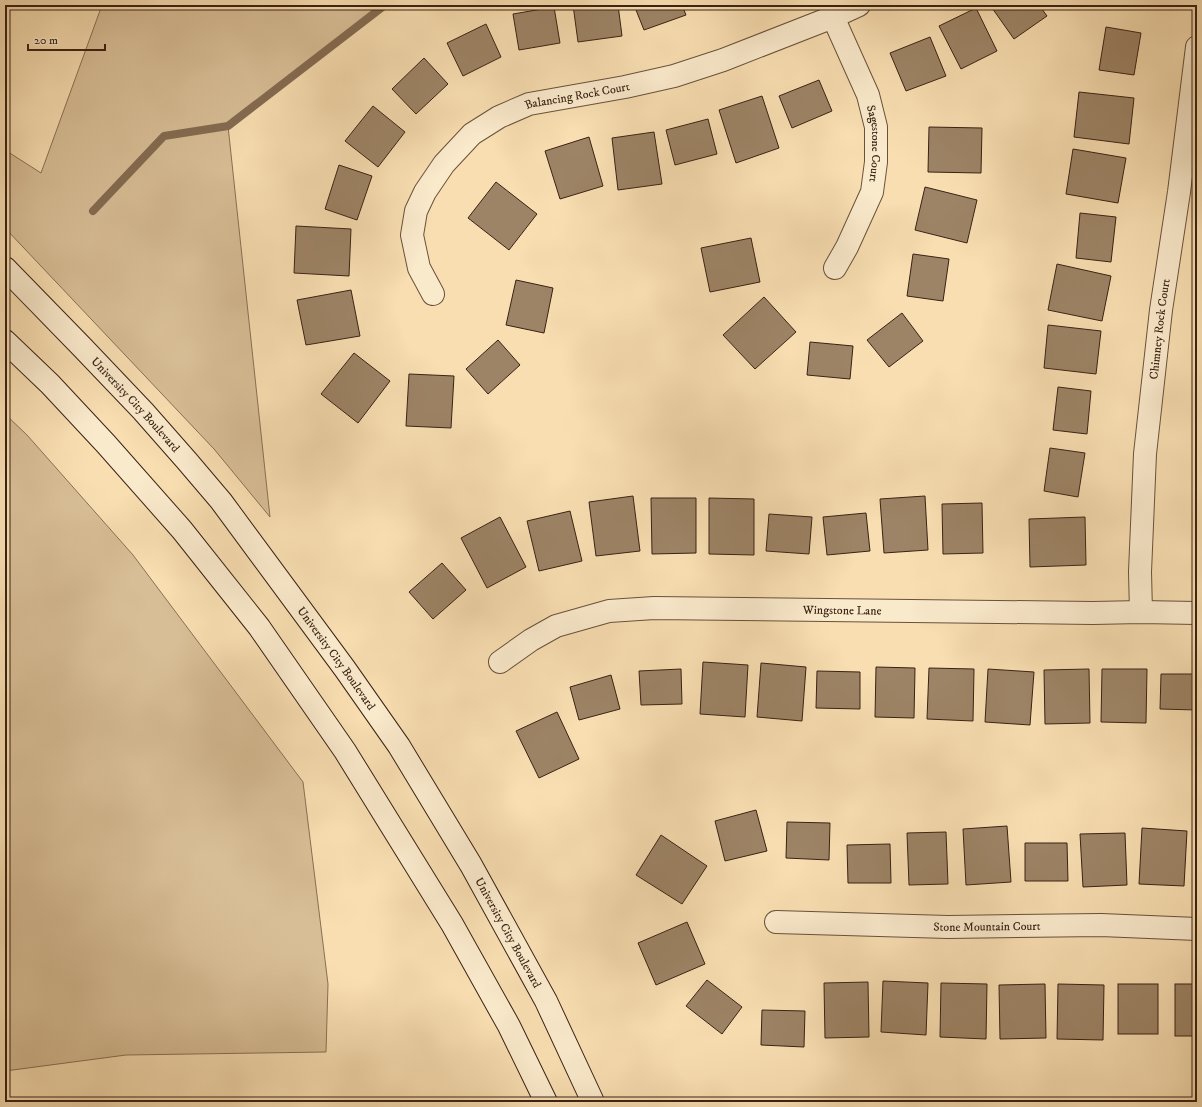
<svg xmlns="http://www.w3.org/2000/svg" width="1202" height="1107" viewBox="0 0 1202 1107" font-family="'IM FELL DW Pica',serif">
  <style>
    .green { fill: #d8be96; stroke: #897055 }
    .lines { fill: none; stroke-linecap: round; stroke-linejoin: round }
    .stream { stroke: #856c52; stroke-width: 8 }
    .building { fill: #9d8466; stroke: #3a2214 }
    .street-casing { stroke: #6a513b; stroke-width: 24 }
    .secondary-casing { stroke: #3a2214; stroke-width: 24 }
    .street { stroke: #faeacc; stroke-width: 22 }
    .secondary { stroke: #faeacc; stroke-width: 22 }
    .labels { text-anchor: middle; stroke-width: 3.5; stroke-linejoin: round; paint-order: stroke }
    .street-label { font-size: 12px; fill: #3a2214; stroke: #faeacc }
  </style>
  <rect width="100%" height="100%" fill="#f8deb1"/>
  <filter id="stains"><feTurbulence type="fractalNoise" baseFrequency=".005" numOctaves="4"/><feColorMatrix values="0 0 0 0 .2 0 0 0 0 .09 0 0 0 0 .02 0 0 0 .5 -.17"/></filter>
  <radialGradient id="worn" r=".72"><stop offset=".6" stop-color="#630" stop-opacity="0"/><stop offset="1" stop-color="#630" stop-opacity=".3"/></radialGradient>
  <!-- green -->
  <g class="green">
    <path d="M102,5H385L228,126L270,517L214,449L5,228V150L41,173Z"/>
    <path d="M5,414L27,435L133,555L303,782L328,984L326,1052L126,1055L5,1071Z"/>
  </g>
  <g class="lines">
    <!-- stream -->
    <path class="stream" d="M93,211L164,136L228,126L385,5"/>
  </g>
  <!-- building -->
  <g class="building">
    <path d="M573,5H618L622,36L578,42Z"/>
    <path d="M634,5H682L686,15L644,30Z"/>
    <path d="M990,5H1039L1047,16L1014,39Z"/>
    <path d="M554,7L560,43L519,50L513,14Z"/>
    <path d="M976,8L997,51L961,69L939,26Z"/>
    <path d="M486,24L501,57L463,76L447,43Z"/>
    <path d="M1106,27L1141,33L1134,75L1099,70Z"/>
    <path d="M930,37L946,76L906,91L890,53Z"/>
    <path d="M424,58L448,84L416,114L392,89Z"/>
    <path d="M819,80L832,111L792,128L779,96Z"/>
    <path d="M1079,92L1134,98L1129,144L1074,137Z"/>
    <path d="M762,96L779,148L736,163L719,110Z"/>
    <path d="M373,106L405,132L378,167L345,141Z"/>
    <path d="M708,119L717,154L675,165L666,130Z"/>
    <path d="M929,127L982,128L981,173L928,172Z"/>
    <path d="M654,132L662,184L618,190L612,138Z"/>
    <path d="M589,137L603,186L560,199L545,151Z"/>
    <path d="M1073,149L1126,158L1118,203L1066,194Z"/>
    <path d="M339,165L372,176L357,220L325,209Z"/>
    <path d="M496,182L537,214L509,250L468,218Z"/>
    <path d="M925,187L977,200L967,243L915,230Z"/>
    <path d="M1080,213L1116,217L1111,262L1076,258Z"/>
    <path d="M296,226L351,229L349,276L294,273Z"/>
    <path d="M751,238L760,282L710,292L701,248Z"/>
    <path d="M913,254L949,259L943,301L907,296Z"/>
    <path d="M1057,264L1111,276L1102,321L1048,310Z"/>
    <path d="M516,280L553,288L544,333L506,325Z"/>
    <path d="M351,290L360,336L306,345L297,300Z"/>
    <path d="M764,297L796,332L755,369L723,335Z"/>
    <path d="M902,313L923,341L889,367L867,340Z"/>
    <path d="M1048,325L1101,331L1096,374L1044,368Z"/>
    <path d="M498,340L520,365L488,394L466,369Z"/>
    <path d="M810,342L853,346L850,379L807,375Z"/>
    <path d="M354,353L390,381L358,423L321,394Z"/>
    <path d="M409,374L454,376L451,428L406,426Z"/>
    <path d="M1058,387L1091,391L1087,434L1053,430Z"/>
    <path d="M1050,448L1085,453L1078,497L1044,491Z"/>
    <path d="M633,496L640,551L596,556L589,502Z"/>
    <path d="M925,496L928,550L884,553L880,499Z"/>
    <path d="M651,498H696V553L652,554Z"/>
    <path d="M709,498L754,499V555L709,554Z"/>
    <path d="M982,503L983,553L943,554L942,504Z"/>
    <rect x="1194" y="509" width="3" height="41"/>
    <path d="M570,511L582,561L539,571L527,521Z"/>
    <path d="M866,513L870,551L827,555L823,517Z"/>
    <path d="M769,514L812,517L809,554L766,551Z"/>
    <path d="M500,517L526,567L487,588L461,538Z"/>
    <path d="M1085,517L1086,565L1030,567L1029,519Z"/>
    <path d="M442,563L466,590L433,619L409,592Z"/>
    <path d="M703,662L748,665L745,717L700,714Z"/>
    <path d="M761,663L806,667L802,721L757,717Z"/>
    <path d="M876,667L915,668L914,718L875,717Z"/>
    <path d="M929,668L974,669L973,721L927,719Z"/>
    <path d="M681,669L682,704L641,705L639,671Z"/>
    <path d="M988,669L1034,672L1030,725L985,722Z"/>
    <path d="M1089,669L1090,723L1045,724L1044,670Z"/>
    <path d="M1102,669H1147L1146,723L1101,722Z"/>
    <path d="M817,671L860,672V709L816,708Z"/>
    <path d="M1161,674H1197V710L1160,709Z"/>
    <path d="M611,675L620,709L579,720L570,687Z"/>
    <path d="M557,712L579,759L539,778L516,731Z"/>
    <path d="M756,810L767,851L725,861L715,821Z"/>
    <path d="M787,822L830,823L829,860L786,858Z"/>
    <path d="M1007,826L1011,882L966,885L963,829Z"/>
    <path d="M1142,828L1187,831L1184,886L1139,884Z"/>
    <path d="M946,832L948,884L909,885L907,833Z"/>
    <path d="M1125,833L1127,885L1083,887L1080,834Z"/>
    <path d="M661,835L707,866L682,904L636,875Z"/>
    <path d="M1025,843H1067L1068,881H1025Z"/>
    <path d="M890,844L891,883H848L847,845Z"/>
    <path d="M687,922L705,964L656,985L638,943Z"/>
    <path d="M707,980L742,1007L722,1034L686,1006Z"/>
    <path d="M883,981L928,983L926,1035L881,1032Z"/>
    <path d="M868,982L869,1037L825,1038L824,983Z"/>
    <path d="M941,983L987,984L986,1039L940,1037Z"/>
    <path d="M1045,984L1046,1038L1000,1039L999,985Z"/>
    <path d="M1058,984L1104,985L1103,1040L1057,1039Z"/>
    <rect x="1118" y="984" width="40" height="50"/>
    <rect x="1175" y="984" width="22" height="52"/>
    <path d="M762,1010L805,1011L804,1047L761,1045Z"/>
  </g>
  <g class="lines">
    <!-- street casing -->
    <g class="street-casing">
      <g id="street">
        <path id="s1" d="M833,17L868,95L876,127V162L872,192L847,247L835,268"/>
        <path id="s2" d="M433,294L419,268L412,235L416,211L425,192L444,164L472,134L499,117L529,104L625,87L674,76L723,60L833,17L859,5"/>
        <path id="s3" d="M1141,612L1140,572L1145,454L1161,310L1179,192L1197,47"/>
        <path id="s4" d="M500,662L531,640L556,626L609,611L654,608L1093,613L1141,612L1197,613"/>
        <path id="s5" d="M776,922L948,927L1101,925L1197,929"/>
      </g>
    </g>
    <!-- secondary casing -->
    <g class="secondary-casing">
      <g id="secondary">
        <path id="s6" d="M5,268L82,347L143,411L187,461L221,501L345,669L399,746L471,865L546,1001L593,1102"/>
        <path d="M5,341L50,384L106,444L182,530L259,627L345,751L452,924L509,1026L546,1102"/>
      </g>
    </g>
    <!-- street -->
    <use href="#street" class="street"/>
    <!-- secondary -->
    <use href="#secondary" class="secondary"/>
  </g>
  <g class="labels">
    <!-- street labels -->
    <g class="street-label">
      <text dy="4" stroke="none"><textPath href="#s2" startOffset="297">Balancing Rock Court</textPath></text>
      <text dy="4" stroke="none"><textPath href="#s1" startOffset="135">Sagestone Court</textPath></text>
      <text dy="4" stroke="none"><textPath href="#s3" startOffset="284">Chimney Rock Court</textPath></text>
      <text dy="4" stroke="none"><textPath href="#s6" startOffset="189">University City Boulevard</textPath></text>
      <text dy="4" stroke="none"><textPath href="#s4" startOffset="355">Wingstone Lane</textPath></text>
      <text dy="4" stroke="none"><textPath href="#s6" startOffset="513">University City Boulevard</textPath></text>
      <text dy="4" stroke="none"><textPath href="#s5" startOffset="211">Stone Mountain Court</textPath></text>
      <text dy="4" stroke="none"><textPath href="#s6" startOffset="837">University City Boulevard</textPath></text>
    </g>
  </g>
  <!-- margin -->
  <rect width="1202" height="1107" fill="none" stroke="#f8deb1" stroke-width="20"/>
  <rect x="6" y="6" width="1190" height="1095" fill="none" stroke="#3a2214" stroke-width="2"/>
  <rect x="10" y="10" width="1182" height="1087" fill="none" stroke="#3a2214"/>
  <!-- scale -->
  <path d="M28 44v6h77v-6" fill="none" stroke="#3a2214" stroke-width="2"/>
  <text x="34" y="44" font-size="12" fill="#3a2214" stroke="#faeacc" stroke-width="3" paint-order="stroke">20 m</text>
  <rect width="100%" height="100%" filter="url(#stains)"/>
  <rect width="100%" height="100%" fill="url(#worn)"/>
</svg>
